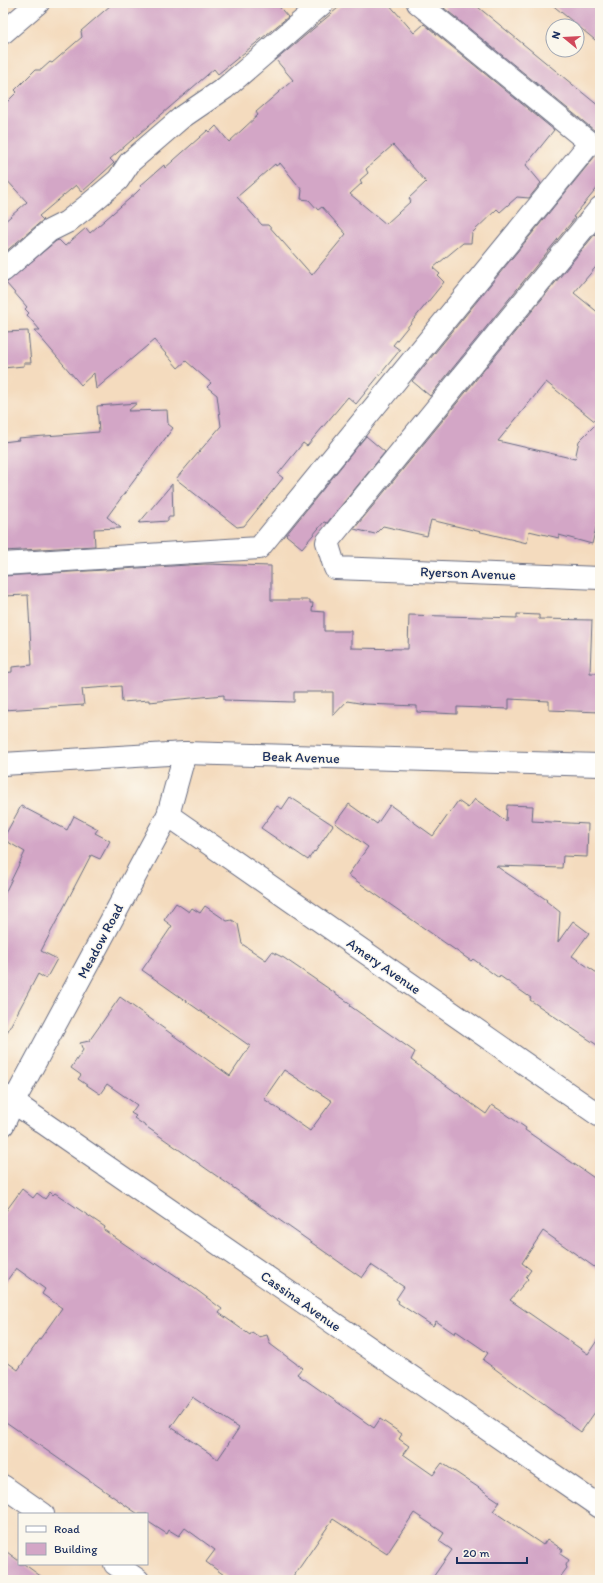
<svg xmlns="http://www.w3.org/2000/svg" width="603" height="1583" viewBox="0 0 603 1583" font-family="Itim,sans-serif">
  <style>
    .building { fill: #d3a6c6; fill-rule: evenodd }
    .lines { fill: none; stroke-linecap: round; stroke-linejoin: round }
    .minor-casing { stroke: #676b80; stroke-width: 24 }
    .minor { stroke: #fff; stroke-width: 22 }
    .labels { text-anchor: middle; stroke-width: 3; stroke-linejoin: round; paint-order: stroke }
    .street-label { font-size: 14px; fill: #1b2f5e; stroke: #fbf7ec }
  </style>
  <rect width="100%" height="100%" fill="#fbf7ec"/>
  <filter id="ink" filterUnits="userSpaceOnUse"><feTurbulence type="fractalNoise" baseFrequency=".025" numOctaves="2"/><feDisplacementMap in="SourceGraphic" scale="8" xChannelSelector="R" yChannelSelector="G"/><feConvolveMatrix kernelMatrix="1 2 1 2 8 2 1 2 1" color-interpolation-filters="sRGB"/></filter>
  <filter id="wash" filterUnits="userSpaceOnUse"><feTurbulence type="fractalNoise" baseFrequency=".012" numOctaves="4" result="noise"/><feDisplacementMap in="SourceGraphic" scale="16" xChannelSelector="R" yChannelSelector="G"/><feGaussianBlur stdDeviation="0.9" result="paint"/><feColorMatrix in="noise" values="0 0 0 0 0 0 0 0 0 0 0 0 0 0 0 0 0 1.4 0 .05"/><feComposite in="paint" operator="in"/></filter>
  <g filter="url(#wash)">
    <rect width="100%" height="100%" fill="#f4dbbe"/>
    <g id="blocks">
      <!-- building -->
      <g class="building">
        <path d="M120,3H276L288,17L218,74L214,69L110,159L114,163L82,192L76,185L39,216L43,220L3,254V223L27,202L3,176V106L17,92L15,90L35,70H41L50,62L52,63L82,37L81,31L111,5H118Z"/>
        <path d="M344,3H388L414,33L424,24L554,130L526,165L541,183L529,198L517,197L500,212L497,209L472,233L471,243H463L433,268L440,274L438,276L444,282L393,345L400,350L356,404L348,397L307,446L303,443L278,474L283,478L244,526L237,527L176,479L221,426L217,395L207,387L211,383L186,361L178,368L154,340L96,389L94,373L81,385L34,330H40L27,315L29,313L25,309L27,307L6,283L56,241L59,240L65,246L86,228L90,233L136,193L142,187L140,186L164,165L165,168L208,130L210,132L216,126L229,142L258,115L256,112L293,80L276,60ZM393,145L426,182L409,198L411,201L386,224L350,194L362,183L360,180L368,173L366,169ZM280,163L302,190L301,199L309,200L318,210L322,207L346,234L312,275L268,225H262L237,197L275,164L276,166Z"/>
        <path d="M449,3H473L600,107V135L444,8Z"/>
        <path d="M550,3H600V44Z"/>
        <path d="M600,150V185L573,217L575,218L430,396L412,381Z"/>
        <path d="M595,234L600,239V262L574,293L600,314V512L592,544L559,535V538L529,531L527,543L431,520L427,536L383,526L375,534L354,529ZM546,382L597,423L579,441L575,459L498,441Z"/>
        <path d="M28,331L31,363H24V366L3,368V332Z"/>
        <path d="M137,403L128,411L167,410L168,424L173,428L107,517L121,528L94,529L95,546L3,551V442L19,440L18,438L99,432L97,406Z"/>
        <path d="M366,436L385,452L327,523L324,522L302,548L286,535Z"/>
        <path d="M172,484L173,517H168V521L139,523Z"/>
        <path d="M205,564L271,566V600H310V603H313L312,611L324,612V631H351V648L408,649L409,615L517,618V614L539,615V619L592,620L590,673H600V712L549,710V701L509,699V709L457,707V714L417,712V706L365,704L347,701L333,716V692H294V702L224,700V695L149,702V700L122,702L121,686L82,689L84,705L3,710V673L12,672V667L32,665L28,595L3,596V576Z"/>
        <path d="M290,797L333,825L315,852L314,851L308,860L261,828L277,806L282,809Z"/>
        <path d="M475,799L506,821L507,805L533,806L532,821L588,824L587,857L563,856L562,868L496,866L547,900L546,901L560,912L558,942L573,921L589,933L572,956L600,975V1047L530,1000L531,998L500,976L499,978L473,959L471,961L348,875L368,847L335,823L349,804L377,824L390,805L433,836L458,801L468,808Z"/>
        <path d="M21,806L67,830L74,816L98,829L95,833L110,841L100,859L91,855L41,951L57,959L46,979L38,974L3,1040V897L25,852L3,839Z"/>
        <path d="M176,903L189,912L192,908L200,913L205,906L227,921L232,920L238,924L242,944L266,960L272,952L284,958L351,1004L350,1006L415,1052L411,1060L454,1091L486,1114L492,1105L503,1112L526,1128L525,1130L600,1182V1271L543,1231L522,1263L531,1270L526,1277L528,1279L510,1300L588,1354L600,1336V1405L581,1432L483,1360L488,1353L456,1331L455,1334L436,1321L433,1326L398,1303L399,1301L396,1299L404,1287L371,1265L362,1278L134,1118L136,1116L131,1113L137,1105L107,1084L100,1094L78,1079L81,1075L71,1068L83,1050L80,1043L89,1041L120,997L230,1076L250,1046L142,970L172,926L164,920ZM284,1070L332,1101L310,1131L264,1099Z"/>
        <path d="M22,1189L33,1198L37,1193L45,1199L50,1192L53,1195L55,1193L105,1227L104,1230L155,1265L157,1263L194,1288L222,1309L219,1313L250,1335L252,1332L259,1337L267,1335L270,1344L302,1368L297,1374L374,1428L380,1419L402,1434L399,1439L409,1446L403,1454L433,1475L442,1463L500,1502L493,1511L543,1545L547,1539L563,1550L560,1554L569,1560L566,1565L567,1568L558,1580H431L452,1550L439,1541L444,1533L414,1513L387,1554L333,1519L291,1580H231L206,1562L215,1550L185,1528L179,1536L169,1530L167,1534L147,1521V1514H138L3,1420V1359L18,1370L62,1308L42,1294L45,1289L16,1268L3,1286V1215ZM192,1397L239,1428L218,1459L171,1427Z"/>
        <path d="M3,1549L19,1561V1564H24L46,1580H3Z"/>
      </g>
    </g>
  </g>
  <g filter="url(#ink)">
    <use href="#blocks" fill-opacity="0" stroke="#676b80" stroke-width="1"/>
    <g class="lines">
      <!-- minor casing -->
      <g class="minor-casing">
        <g id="minor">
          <path d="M3,33L38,3"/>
          <path d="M600,208L327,542L335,568L600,578"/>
          <path d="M3,271L49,231L67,222L86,207L118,180L130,162L181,118L225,88L323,3"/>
          <path d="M3,564L259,548L590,143L418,3"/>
          <path d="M3,764L185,753L600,765"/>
          <path d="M168,815L600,1116"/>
          <path d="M3,1095L600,1507"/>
          <path d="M3,1125L13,1103L168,815L185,753"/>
          <path d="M3,1486L43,1514"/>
          <path d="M115,1564L138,1580"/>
        </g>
      </g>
      <!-- minor -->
      <use href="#minor" class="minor"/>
    </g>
  </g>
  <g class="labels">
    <!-- street labels -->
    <g class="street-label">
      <text transform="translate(468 573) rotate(2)" y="5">Ryerson Avenue</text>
      <text transform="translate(301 757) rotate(2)" y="5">Beak Avenue</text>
      <text transform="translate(100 941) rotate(-62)" y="5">Meadow Road</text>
      <text transform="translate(384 966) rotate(35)" y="5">Amery Avenue</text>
      <text transform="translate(301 1301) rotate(35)" y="5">Cassina Avenue</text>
    </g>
  </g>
  <!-- margin -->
  <rect width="603" height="1583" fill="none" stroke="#fbf7ec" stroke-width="16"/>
  <!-- legend -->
  <rect x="18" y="1513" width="130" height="52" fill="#fbf7ec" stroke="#a1a7b3"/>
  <rect x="26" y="1526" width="20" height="6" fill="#ffffff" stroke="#a1a7b3"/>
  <text x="54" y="1533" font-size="12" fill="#1b2f5e">Road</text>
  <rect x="26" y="1543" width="20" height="12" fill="#d3a6c6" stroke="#a1a7b3"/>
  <text x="54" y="1553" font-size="12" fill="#1b2f5e">Building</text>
  <!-- north arrow -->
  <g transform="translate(565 38) rotate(288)"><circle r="19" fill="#fbf7ec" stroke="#a1a7b3"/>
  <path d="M0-3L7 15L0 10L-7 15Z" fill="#d1495b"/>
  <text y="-6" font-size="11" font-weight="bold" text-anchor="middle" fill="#1b2f5e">N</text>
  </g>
  <!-- scale -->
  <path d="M457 1557v6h70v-6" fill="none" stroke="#1b2f5e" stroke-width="2"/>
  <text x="463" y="1557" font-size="12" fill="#1b2f5e" stroke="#fbf7ec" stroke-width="3" paint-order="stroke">20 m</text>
</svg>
